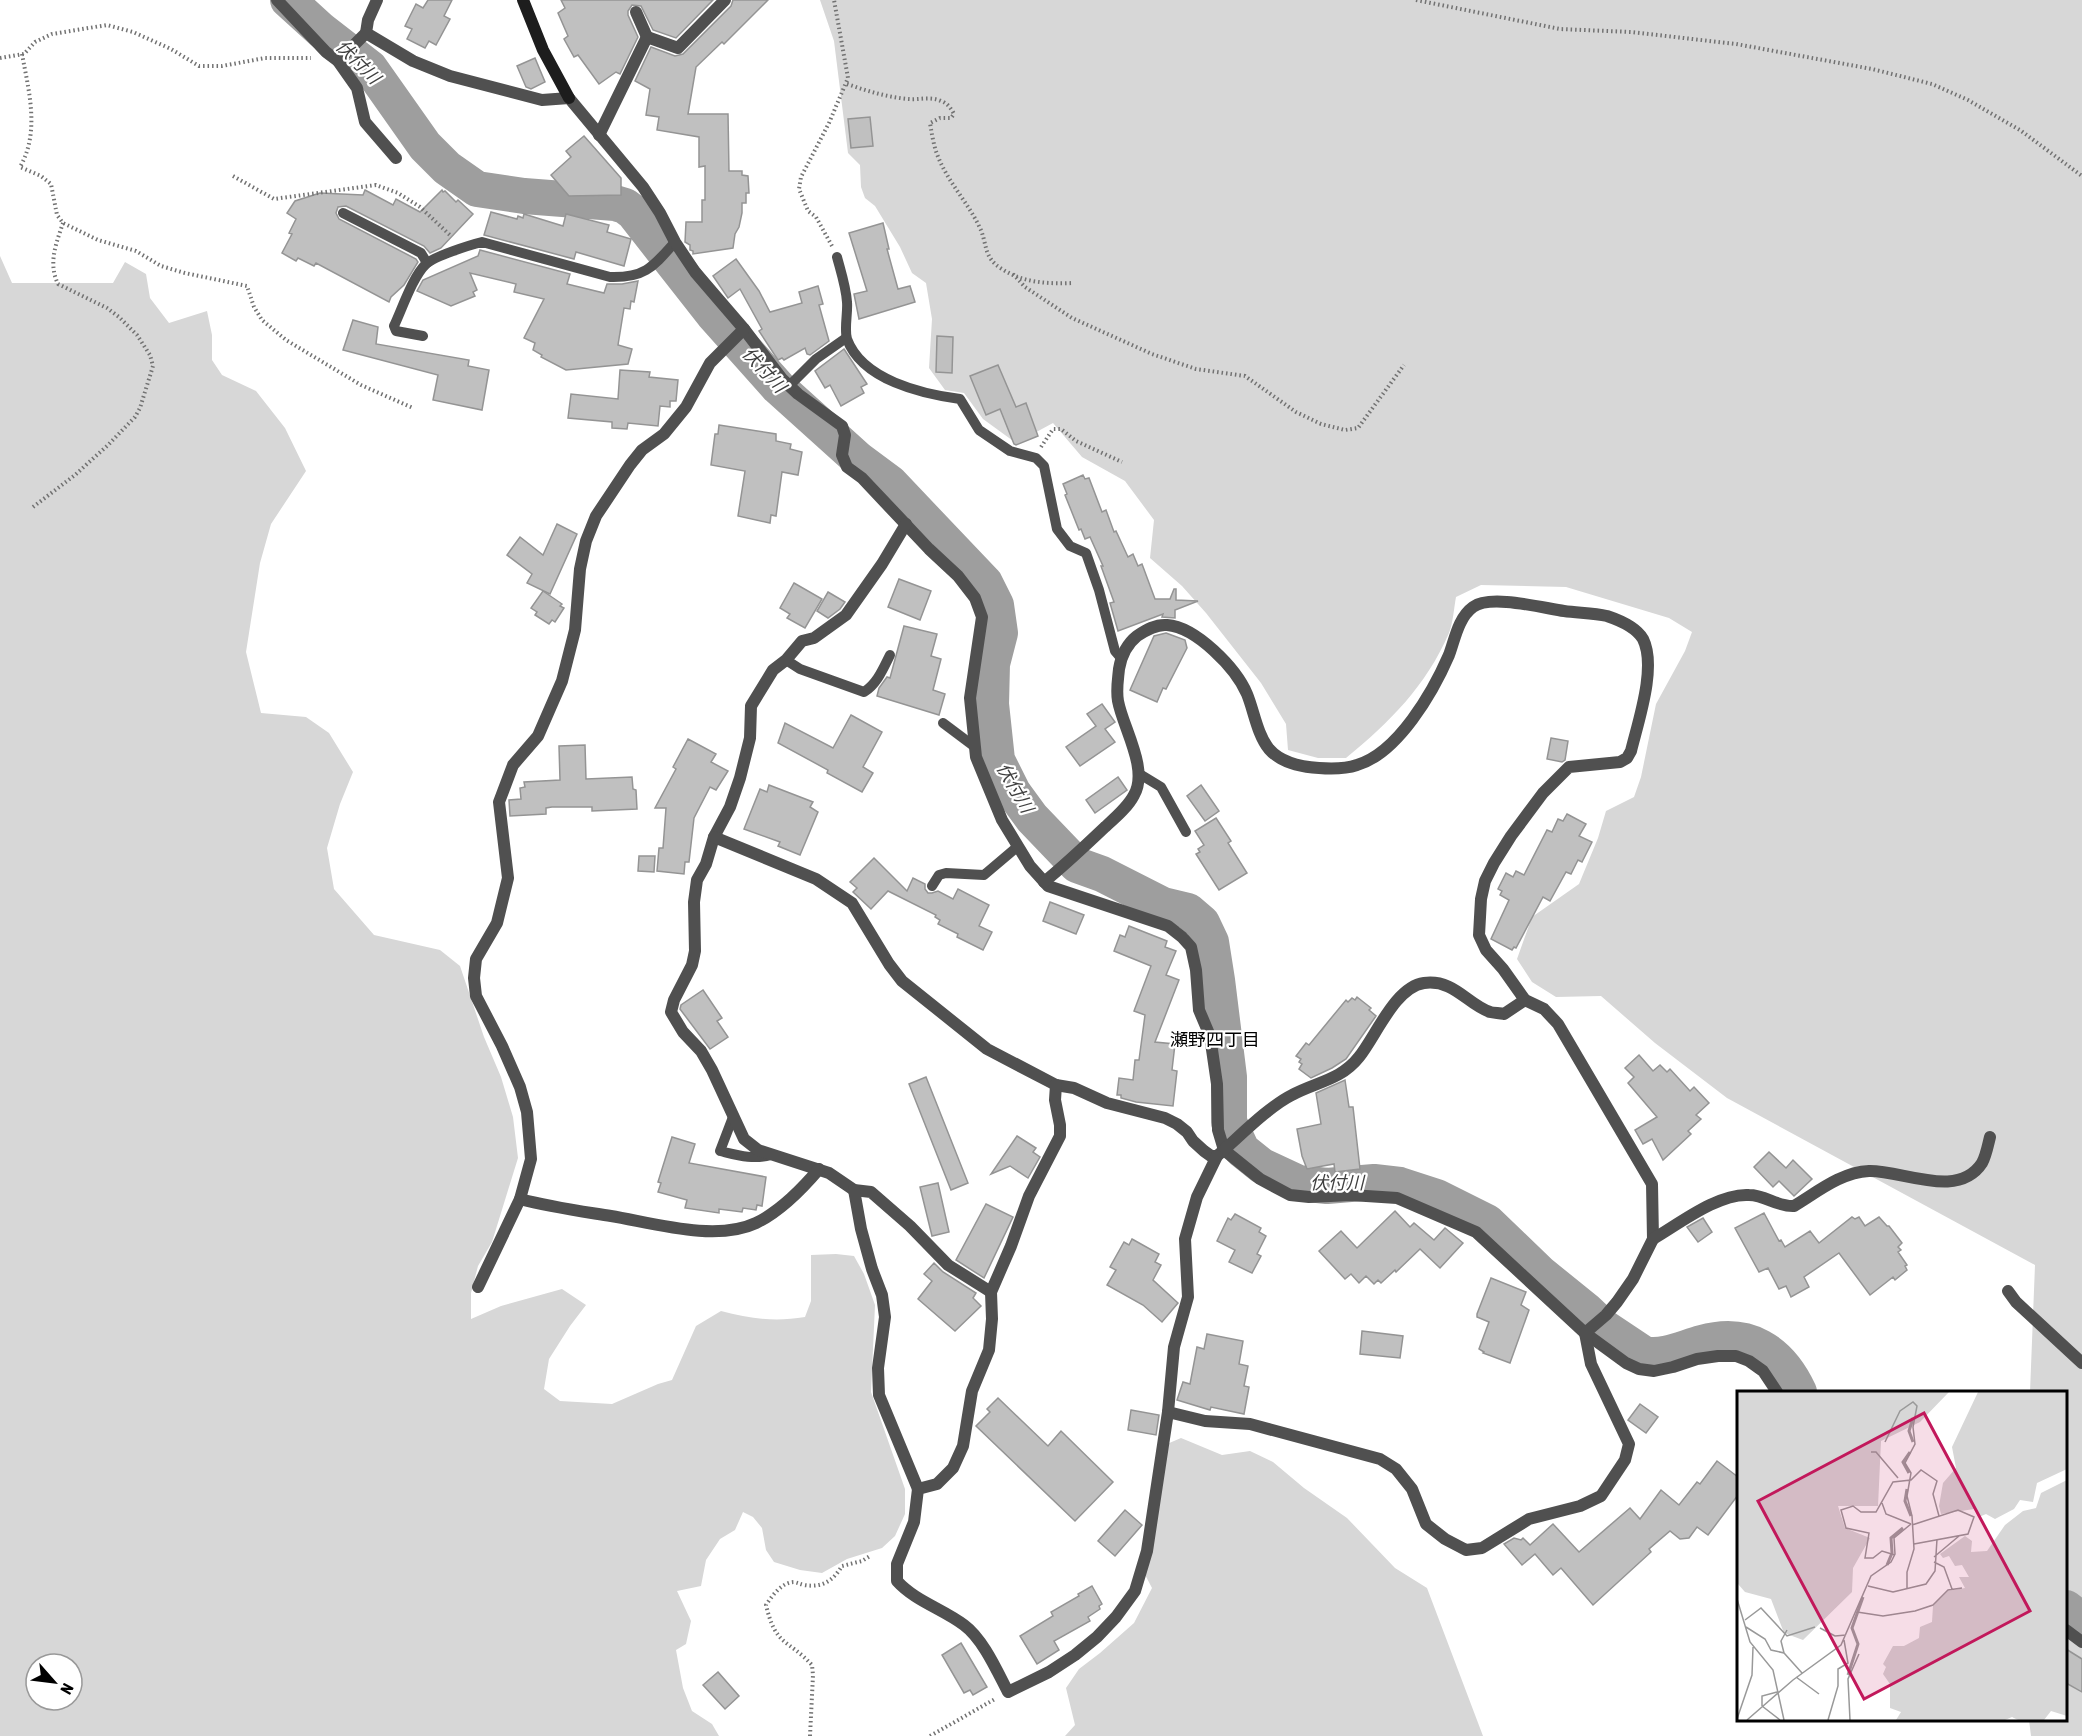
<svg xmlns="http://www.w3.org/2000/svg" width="2082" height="1736" viewBox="0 0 2082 1736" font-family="'Asap Condensed','Noto Sans JP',sans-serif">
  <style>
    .green { fill: #d7d7d7; fill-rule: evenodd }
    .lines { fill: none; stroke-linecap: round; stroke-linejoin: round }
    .river { stroke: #9e9e9e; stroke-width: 36 }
    .building { fill: #c0c0c0; stroke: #949494; stroke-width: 1.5 }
    .path { stroke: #727272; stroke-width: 4; stroke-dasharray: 1.5 3; stroke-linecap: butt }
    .lane { stroke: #505050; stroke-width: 10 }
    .street { stroke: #505050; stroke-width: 12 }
    .secondary { stroke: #1d1d1d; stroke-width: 12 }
    .labels { text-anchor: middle; stroke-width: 4.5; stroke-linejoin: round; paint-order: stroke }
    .water-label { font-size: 18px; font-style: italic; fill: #3f3f3f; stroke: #fff }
    .neighbourhood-label { font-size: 18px; fill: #000; stroke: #fff }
    .inset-river { fill: none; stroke: #9e9e9e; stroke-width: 3 }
    .inset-road { fill: none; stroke: #999; stroke-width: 1.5 }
    .view { fill: #c2185b; fill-opacity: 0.15; stroke: #c2185b; stroke-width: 3 }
    .inset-edge { fill: none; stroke: #000; stroke-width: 3 }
  </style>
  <rect width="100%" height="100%" fill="#fff"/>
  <!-- green -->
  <g class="green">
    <path d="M820,0H2082V1736H2031L2029,1720H2066V1392H2030L2035,1265L1727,1098L1655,1043L1601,996L1556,997L1532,982L1517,959L1532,917L1579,884L1598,838L1606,811L1634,797L1641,777L1656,704L1685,651L1692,632L1669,618L1566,587L1481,585L1456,597C1454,608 1453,623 1449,633C1426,686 1390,722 1346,758H1318L1288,750L1286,724L1261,683L1206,613L1182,586L1150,558L1154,520L1125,481L1082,457L1053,423L1016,443L983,419L964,393L945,390L929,368L932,319L926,283L912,273L900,247L875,206L865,198L861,187L860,165L848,153L834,41Z"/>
    <path d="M0,256L12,283H113L125,262L146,274L150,298L169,323L207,311L212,335V360L222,375L256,391L285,428L306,471L271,524L260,563L246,652L261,713L306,717L329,733L353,772L340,804L327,848L334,889L374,935L440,950L460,966L484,1037L501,1077L513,1117L518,1158L492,1242L478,1266L471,1293V1319L501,1306L562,1289L586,1305L570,1326L549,1359L544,1389L560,1401L612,1404L658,1384L672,1380L696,1326L721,1311C750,1319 776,1322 805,1317L811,1301V1255L836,1254L854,1256L864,1274L875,1305L871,1392L905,1489V1514L895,1536L882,1548L847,1559L822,1573L800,1570L774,1562L766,1550L762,1528L753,1517L743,1512L735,1530L720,1539L706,1560L701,1586L677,1591L691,1621L686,1644L676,1650L683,1688L692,1711L712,1724L719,1736H0ZM36,1664H72V1700H36Z"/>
    <path d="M1181,1438L1222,1455L1250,1451L1273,1462L1304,1488L1347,1518L1395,1568L1427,1588L1483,1736H1065L1075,1725L1066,1688L1079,1669L1100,1653L1134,1623L1152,1588L1141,1567L1160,1447Z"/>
  </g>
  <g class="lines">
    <!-- river -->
    <g class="river">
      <path d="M288,0L321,30L370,68L425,146L447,168L477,189L524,196L615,203L625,206L633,212L713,314L778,387L859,460L890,483L985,583L996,605L1000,633L992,664L991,704L997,760L1013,792L1032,818L1077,865L1102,874L1163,905L1188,911L1202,923L1211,942L1217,980L1229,1077V1122L1242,1150L1262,1166L1299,1183L1327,1186L1374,1182L1400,1185L1437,1197L1487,1222L1540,1273L1587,1311L1605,1328L1644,1354C1664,1358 1683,1348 1702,1343C1748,1330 1780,1351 1799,1392"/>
      <path d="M2066,1608L2082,1620"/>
    </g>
  </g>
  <!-- building -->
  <g class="building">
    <path d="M428,0H452L444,16L450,19L436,45L429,41L425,48L407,39L412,29L405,26L416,4L423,8Z"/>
    <path d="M561,0H713L676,38L653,30L641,6L632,5L628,11V15L638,37L620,74L616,72L599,84L578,55L574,57L564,39L568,36L558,13L565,8Z"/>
    <path d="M733,0H768L724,44L722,42L696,67L688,114H728L729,171H742V175L748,176L749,193H746V203H742V213L739,227L735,234L733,248L693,254V251L690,250V245L685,242L686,222H702V200H705V166L699,167V137L657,130L659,117L646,115L650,89L635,81L651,47L675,56L683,54L731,6Z"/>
    <path d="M535,58L545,82L531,89L526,87L517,66Z"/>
    <path d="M870,117L873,146L851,148L848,119Z"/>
    <path d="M584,136L621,178V195L569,196L551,175L571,157L566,151Z"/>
    <path d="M365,190L393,205L396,199L420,212L442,190L443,192L445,191L456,202L458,200L473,214L441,248L430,253L424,246L346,206L338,207L336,213L339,219L416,259L418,262L404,285L391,297L389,302L316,263L314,266L298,258L296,261L282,253L292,234L289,233L296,219L287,213L295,201L320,193L363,195Z"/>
    <path d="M491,212L517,219L518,216L523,218L524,214L563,226L566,214L609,225L607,232L631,239L624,266L576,252L574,259L484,235Z"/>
    <path d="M883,223L889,249H887L898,289L910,286L915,302L859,319L854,294L867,291L849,233Z"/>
    <path d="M480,250L570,274L567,284L604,293L607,284H622L638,281L634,302L631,301L630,309L624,308L618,345L632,349L628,364L566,370L541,357L542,355L533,350L535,343L524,338L544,299L514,292L516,284L470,273L477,290L473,292L475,296L451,306L417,291L423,280L478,256Z"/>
    <path d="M736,259L759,291L770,312L802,303L799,292L818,286L823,304L819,305L829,341L810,355L807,354L805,348L784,360L782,358L778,360L759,331L762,329L740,289L728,298L713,276Z"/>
    <path d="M353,320L378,327L376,344L469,360L468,366L489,370L482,410L433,400L438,375L343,350Z"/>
    <path d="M937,336L953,337L952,373L936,372Z"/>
    <path d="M844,349L867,384L861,387L864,393L841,406L830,385L825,388L815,371Z"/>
    <path d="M998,365L1016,407L1026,403L1038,436L1016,445L1014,444L1000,409L986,415L970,376Z"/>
    <path d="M620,370L650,372L649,377L678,380L676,401H670V407L660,406L658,426L628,423L627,429L612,428V422L568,418L571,394L618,399Z"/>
    <path d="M719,425L776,434V441L791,444L790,449L802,452L798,475L782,472L776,516L771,515L770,523L738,516L745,471L711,465L715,434H718Z"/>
    <path d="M1083,475L1085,479L1089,478L1102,512L1106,510L1114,532L1116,531L1128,557L1133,554L1138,566L1142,564L1155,599H1170L1174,589H1176V600L1198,601L1175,610V618L1162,617L1163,614L1118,631L1110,603L1114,602L1101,566H1103L1090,537L1085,539L1081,529L1079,530L1065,495L1067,494L1063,484Z"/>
    <path d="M557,524L577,534L550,594L527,583L532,574L507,555L520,537L543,555Z"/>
    <path d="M899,579L931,591L920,620L888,607Z"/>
    <path d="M794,583L822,599L805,628L787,618L790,614L780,608Z"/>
    <path d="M543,591L562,604L560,606L564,608L555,622L552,620L549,624L535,615L537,612L531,608Z"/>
    <path d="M828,592L845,602L840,609L828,618L817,611Z"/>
    <path d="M904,626L937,634L931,656L941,659L933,690L945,694L939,715L877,696L879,688L887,677L890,678Z"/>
    <path d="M1166,633L1185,640L1187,648L1166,689L1163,688L1157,702L1130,690L1154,636Z"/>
    <path d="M1102,704L1115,722L1105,729L1115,742L1080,766L1066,747L1096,726L1087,714Z"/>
    <path d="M851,715L882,732L863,767L873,773L862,792L827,773L828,770L778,743L785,723L833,748Z"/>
    <path d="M1551,738L1568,741L1565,760L1562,762L1547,759Z"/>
    <path d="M688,739L716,754L711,762L728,771L716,790L710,787L694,818L689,862H685L684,874L657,871L659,848H663L666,808H655L676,769L673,767Z"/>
    <path d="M585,745L586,779L632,777L633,789L636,790L637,809L592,811V807H552L546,808V814L510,816L509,800L521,799L520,788L525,787L524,782L560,780L559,746Z"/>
    <path d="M1118,777L1127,790L1095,813L1086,800Z"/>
    <path d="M769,785L813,802L810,807L818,812L800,855L778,846L780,842L744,829L760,789L767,792Z"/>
    <path d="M1201,785L1219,811L1205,821L1187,796Z"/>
    <path d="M1567,814L1586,824L1579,836L1592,842L1582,862L1578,860L1571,874L1566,872L1550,901L1543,897L1516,948L1514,947L1512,950L1491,939L1509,900L1500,895L1502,891L1498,889L1506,873L1513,877L1516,871L1524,875L1547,830L1552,832L1558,819L1563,821Z"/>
    <path d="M1216,818L1231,841L1228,843L1247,873L1219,890L1196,854L1200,852L1198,849L1204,845L1195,831Z"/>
    <path d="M639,856H655L654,872L638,871Z"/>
    <path d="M874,858L907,891L913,878L925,884V889L928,893H932L938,891L953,899L958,889L989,905L979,926L992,932L983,950L957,937L958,934L938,924L940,920L935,917L936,915L888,891L871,909L853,892L857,888L850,882Z"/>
    <path d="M1050,902L1084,915L1076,934L1043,921Z"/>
    <path d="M1129,926L1167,941L1165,947L1176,951L1166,975L1179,980L1155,1042L1175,1044L1172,1070L1177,1071L1173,1106L1136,1102L1121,1098V1095H1117L1119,1078L1133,1080L1135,1060H1139L1145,1015L1134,1011L1151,966L1114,951L1120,935L1125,937Z"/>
    <path d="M703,990L722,1018L717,1021L728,1037L710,1049L680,1009L681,1005Z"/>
    <path d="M1357,997L1371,1008L1369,1010L1376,1016L1346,1059L1332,1068L1311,1078L1299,1069L1302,1064L1299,1062L1301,1059L1296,1056L1306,1043L1309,1045L1346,1000L1348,1002L1352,998L1355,1000Z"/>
    <path d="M1639,1055L1653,1071L1660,1065L1667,1072L1670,1069L1690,1091L1694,1087L1709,1103L1696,1115L1701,1119L1688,1131L1691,1134L1663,1160L1652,1139L1643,1144L1635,1130L1657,1117L1628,1083L1634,1077L1625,1068Z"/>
    <path d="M926,1077L968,1183L951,1190L909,1084Z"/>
    <path d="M1345,1080L1349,1107H1353L1360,1169L1335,1172L1334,1164L1307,1169L1302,1156L1297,1129L1321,1124L1316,1093Z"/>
    <path d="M1017,1136L1036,1148L1033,1152L1040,1157L1028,1178L1010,1166L991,1174Z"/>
    <path d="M672,1137L695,1144L689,1163L766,1177L762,1206L757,1205L756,1210L743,1208L742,1212L719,1209V1213L685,1208L687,1200L658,1192L661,1183L658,1182Z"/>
    <path d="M1769,1152L1786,1168L1793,1160L1812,1179L1794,1196L1779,1181L1773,1187L1754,1167Z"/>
    <path d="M938,1183L949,1232L932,1236L920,1187Z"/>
    <path d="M986,1204L1013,1217L984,1278L956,1260Z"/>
    <path d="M1395,1211L1410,1227L1414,1223L1434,1240L1445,1228L1463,1243L1440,1268L1420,1249L1396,1272L1395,1270L1381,1283L1378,1280L1374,1284L1366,1276L1359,1283L1351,1274L1345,1279L1319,1251L1341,1231L1357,1248Z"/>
    <path d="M1764,1213L1779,1241L1781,1240L1785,1247L1810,1231L1819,1243L1852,1217L1855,1219L1859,1217L1865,1226L1879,1217L1887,1226H1889L1902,1243L1898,1247L1901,1250L1898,1252L1907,1265L1905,1266L1907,1270L1895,1280L1893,1277L1870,1295L1839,1253L1804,1277L1809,1287L1791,1297L1786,1286L1779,1289L1768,1268L1759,1272L1735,1228Z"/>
    <path d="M1235,1214L1261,1228L1259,1232L1266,1236L1257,1254L1261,1256L1252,1273L1229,1262L1235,1250L1217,1241L1228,1218L1231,1220Z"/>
    <path d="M1703,1218L1712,1232L1698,1242L1687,1227Z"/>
    <path d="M1132,1239L1159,1254L1155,1262L1161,1265L1153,1280L1178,1303L1162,1322L1143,1305L1107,1285L1116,1270L1110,1267L1124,1242L1129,1245Z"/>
    <path d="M934,1263L943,1272L976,1293L973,1298L981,1306L955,1331L918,1299L932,1281L924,1274Z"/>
    <path d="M1491,1278L1526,1292L1521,1305L1529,1310L1510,1363L1483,1353L1484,1352L1479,1349L1489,1322L1477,1317V1314Z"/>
    <path d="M1362,1331L1403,1336L1400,1358L1360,1354Z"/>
    <path d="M1207,1334L1243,1341L1239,1364L1248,1366L1244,1386L1249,1387L1244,1414L1211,1407L1210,1410L1177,1400L1183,1382L1190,1384L1197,1347L1204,1349Z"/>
    <path d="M998,1398L1048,1446L1061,1431L1113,1482L1075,1521L976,1426L990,1412L987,1409Z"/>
    <path d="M1640,1404L1658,1417L1646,1433L1628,1420Z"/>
    <path d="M1131,1410L1159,1415L1156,1435L1128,1430Z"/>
    <path d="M1717,1461L1738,1477V1495L1708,1535L1697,1527L1689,1538L1680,1539L1670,1531L1649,1549L1651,1552L1593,1605L1561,1568L1553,1575L1535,1554L1522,1565L1504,1544L1514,1538L1521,1540L1523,1538L1530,1545L1553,1524L1579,1552L1630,1508L1640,1519L1661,1490L1679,1505L1697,1482L1700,1484Z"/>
    <path d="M1125,1510L1142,1525L1115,1556L1098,1541Z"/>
    <path d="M1092,1586L1102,1604L1099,1606L1100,1609L1088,1617L1090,1621L1054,1641L1059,1650L1037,1664L1020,1636L1053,1616L1051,1612L1079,1596L1078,1594Z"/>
    <path d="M961,1643L987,1687L973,1695L970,1690L964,1693L942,1655Z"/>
    <path d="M2066,1649L2082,1659V1692L2066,1683Z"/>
    <path d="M718,1672L739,1696L725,1709L703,1685Z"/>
  </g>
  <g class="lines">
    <!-- path -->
    <g class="path">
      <path d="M1416,0L1560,29L1631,32L1736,44L1872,69L1932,84L1968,100L2020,130L2082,176"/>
      <path d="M22,54C29,92 40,132 20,167L41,176L51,184L57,215L63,223L98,240L136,251L161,266L185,273L247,286L254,307L262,320L286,340L361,385L413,408"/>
      <path d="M0,58L24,54L35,42L52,34L107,25L133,32L171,49L199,66H222L265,58H311"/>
      <path d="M847,84C867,91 887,97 908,99C919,100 930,96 941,101C947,103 951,108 954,114L951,118H940L930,123C932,135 934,148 939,159C949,183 968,203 979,226C988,243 982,257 1002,269C1023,283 1049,284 1073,283"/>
      <path d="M233,176L274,199L376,185L398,193L420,207L451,236"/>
      <path d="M832,246L816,217L808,211L799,189L801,177L829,123L848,78L834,0"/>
      <path d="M1013,274L1025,287L1072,318L1152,354L1196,369L1245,376L1296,412L1321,424L1345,430L1358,428L1404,365"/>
      <path d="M1041,447L1053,429H1061L1076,441L1122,462"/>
      <path d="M33,507L75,475L108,445L135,417L140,408L153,366L150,355L137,335L119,317L107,308L58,284C48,263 56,244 63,223"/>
      <path d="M810,1736L813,1675L812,1665C787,1638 776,1647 766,1605C772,1596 782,1582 794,1582C798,1583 800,1584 804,1585C822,1588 833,1581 842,1566L862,1561L870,1556"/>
      <path d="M930,1736L995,1699"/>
    </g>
    <!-- lane -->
    <g class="lane">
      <path d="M343,213L421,253L427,263"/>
      <path d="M837,257C841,272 846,287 847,302C848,313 844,329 847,339C862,380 922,394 960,399L979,430L1010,451L1036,458L1044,466L1057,529L1070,546L1086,553L1099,590L1115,651L1121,658"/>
      <path d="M423,336L396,331L394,326C402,309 413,276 426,264C435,256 470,245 482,242L610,277C645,278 653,267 675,242"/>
      <path d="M790,385L816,359L846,338"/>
      <path d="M786,660L800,669L864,692C877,684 883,669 890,655"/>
      <path d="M943,723L975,747"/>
      <path d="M1138,773L1161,787L1186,832"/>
      <path d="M932,886L939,875L946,873L984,875L1017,847"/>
      <path d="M733,1117L720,1151C737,1155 753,1160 771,1155"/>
    </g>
    <!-- street -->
    <g class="street">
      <path d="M277,0L326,52L338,61L357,88L365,122L396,158"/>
      <path d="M377,0L368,20L366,33L413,61L450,76L542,100L569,98L643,187L660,213L675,242L695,272L744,329L782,379L798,394L842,426L845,435L842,455L847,467L862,478L929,549L958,576L975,598L982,617L970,698L976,757L1002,820L1030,866L1048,886L1168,926L1182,937L1191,947L1196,970L1199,1010L1210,1036L1217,1084L1218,1130L1224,1150L1260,1179L1290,1195L1309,1197L1351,1195L1397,1198L1476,1232L1585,1333L1626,1363L1639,1369L1654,1371L1673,1367L1697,1359L1718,1356H1736L1749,1361L1763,1371L1777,1392"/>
      <path d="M636,12L647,37"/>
      <path d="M338,61L366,33"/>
      <path d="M599,135L647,37L678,48L725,0"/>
      <path d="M906,524L882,564L846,615L814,638L802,641L786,660L773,670L751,706L750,738L740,778L730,807L714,837L706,864L697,880L694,902L695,951L692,965L674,1000L671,1012L683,1032L701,1051L712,1070L744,1139L758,1150L829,1173L854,1190L871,1192L910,1226L948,1265L991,1292"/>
      <path d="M714,837L816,879L852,903L889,964L902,981L987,1049L1056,1085L1074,1088L1107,1103L1165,1118L1177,1124L1187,1132L1193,1141L1204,1151L1211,1156H1217C1238,1138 1268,1107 1292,1095C1316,1082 1341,1080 1359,1057C1376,1036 1395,987 1424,983C1454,979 1467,1004 1490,1012C1494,1013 1500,1013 1504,1014L1525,1000"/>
      <path d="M1044,882C1065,865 1085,846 1105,827C1115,818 1128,807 1134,795C1149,769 1123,728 1118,701C1116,690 1118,680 1119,669C1121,657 1127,644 1137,636C1146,630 1156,624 1167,625C1196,627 1236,668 1247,694C1254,711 1257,734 1269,749C1281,763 1302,767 1319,768C1332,769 1345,769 1357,765C1398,753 1433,692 1449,655C1455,639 1458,618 1473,607C1490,594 1543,608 1564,611C1578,613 1593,613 1607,616C1619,620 1636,627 1643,639C1657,667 1638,722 1631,751L1627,758L1620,762L1569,767L1543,793L1511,836L1494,863L1485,881L1481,899L1479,935L1486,950L1503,969L1525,1000L1544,1009L1558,1024L1652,1184L1653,1239L1633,1279L1617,1302L1606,1315L1585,1333L1591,1364L1629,1444L1625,1460L1601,1496L1580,1506L1529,1519L1482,1548L1466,1550L1445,1539L1426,1524L1412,1489L1396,1469L1380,1459L1250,1424L1205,1421L1168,1412"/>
      <path d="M1056,1085L1055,1100L1060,1125V1136L1029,1196L1011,1246L991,1292L992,1319L989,1350L972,1391L963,1446L953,1468L937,1484L918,1489L914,1522L897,1564V1581C915,1601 943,1609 964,1625C983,1639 997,1671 1008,1692L1049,1672L1075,1655L1097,1637L1116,1617L1135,1591L1147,1551L1168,1412L1174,1347L1188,1297L1185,1239L1197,1197L1217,1156"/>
      <path d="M854,1190L861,1229L872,1269L882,1295L885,1317L878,1368L879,1395L918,1489"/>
      <path d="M520,1199C550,1207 580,1211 611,1216C653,1223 716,1242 756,1223C781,1211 802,1189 819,1169"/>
      <path d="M1653,1239C1679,1224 1718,1193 1749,1195C1765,1195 1778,1207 1794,1206C1816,1193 1841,1172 1869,1171C1902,1170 1958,1200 1982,1163C1986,1156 1988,1145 1990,1137"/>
      <path d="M478,1287L520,1199L531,1159L527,1112L520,1087L502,1046L476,996L474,978L476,959L497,923L508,878L499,802L513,765L538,736L562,681L575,630L580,569L586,541L596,516L630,465L642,450L664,434L686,407L710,363L744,329"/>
      <path d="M2008,1291L2016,1302L2082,1363"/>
      <path d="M2066,1630L2082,1642"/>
    </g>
    <!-- secondary -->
    <path class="secondary" d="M523,0L543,50L569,98"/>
  </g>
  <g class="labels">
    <!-- water labels -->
    <g class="water-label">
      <text transform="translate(358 62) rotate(45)" y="6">伏付川</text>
      <text transform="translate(764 370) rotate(47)" y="6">伏付川</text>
      <text transform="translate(1015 788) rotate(60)" y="6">伏付川</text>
      <text x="1337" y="1189">伏付川</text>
    </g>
    <!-- neighbourhood labels -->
    <g class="neighbourhood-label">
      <text x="1215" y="1046">瀬野四丁目</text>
    </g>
  </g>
  <!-- overview -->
  <g transform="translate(1737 1391)">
    <rect width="330" height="330" fill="#fff"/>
    <path d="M0,1H212L183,31L144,50L141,115H101L108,137L133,147L116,177L115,201L66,249L47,242L34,208L8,201L1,193ZM241,1H330V78L300,92L296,111L283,109L277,118L258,128L249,123L242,126L237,118L204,123L202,115L206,92L219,77L215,56ZM330,89V325L314,320L307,329H281L275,326L268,329H159L164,321L153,317V293L146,283L149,276L146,273L156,255H167L182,247L183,236L195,231L196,215L211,200L228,197L222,186H232L225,174L218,175L212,165L206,167L203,163L228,145L235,150L234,161L250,160L268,134L286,120L299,117L304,102Z" fill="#d7d7d7"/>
    <path class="inset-river" d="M176,27L172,40L176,51M172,82L166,71L173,61M170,98L168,110L174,125M150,174L155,162L154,147L166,137M111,284L121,253L115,237L126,206"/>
    <path class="inset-road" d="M148,51L163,20L176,11L180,15L176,36L178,53L168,72L174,82L170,105L175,125L177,158L170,181V198M134,61H139L161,87M145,112L149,123L174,133M175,134L221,119L237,126L231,143L177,153M158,164L145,160L136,167H128L132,142L109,137L104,119L116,115L124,121H139L156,91L174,89L184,79L200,90L196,103L202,125M197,166L222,145M197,171L207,176L215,198M131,195L156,201L189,193L198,180L200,148M0,208L13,251L36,279L47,329M120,221L146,225L178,220L196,214L211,199L225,197M8,229L24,217L50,245L78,236M9,236L28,248L34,259L47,262L65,282M83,237L98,245L109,244M47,262L44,250L50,239M59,286L82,303M25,315V305L40,301M25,315L43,329M0,328L15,284L16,256M10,329L56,289L104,254L134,185L154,171L158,163L157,147L174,133M91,329L101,295V278L111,272L107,249M113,329L111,288L122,263"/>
    <path class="view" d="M187,22L293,220L127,308L21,110Z"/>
    <rect width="330" height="330" class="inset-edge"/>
  </g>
  <!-- north arrow -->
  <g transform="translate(54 1682) rotate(118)"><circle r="28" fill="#ffffff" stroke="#999999" stroke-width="1.5"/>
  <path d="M0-4.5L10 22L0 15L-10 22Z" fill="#000000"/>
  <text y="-9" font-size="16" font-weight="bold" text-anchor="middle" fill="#000000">N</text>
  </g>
</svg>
